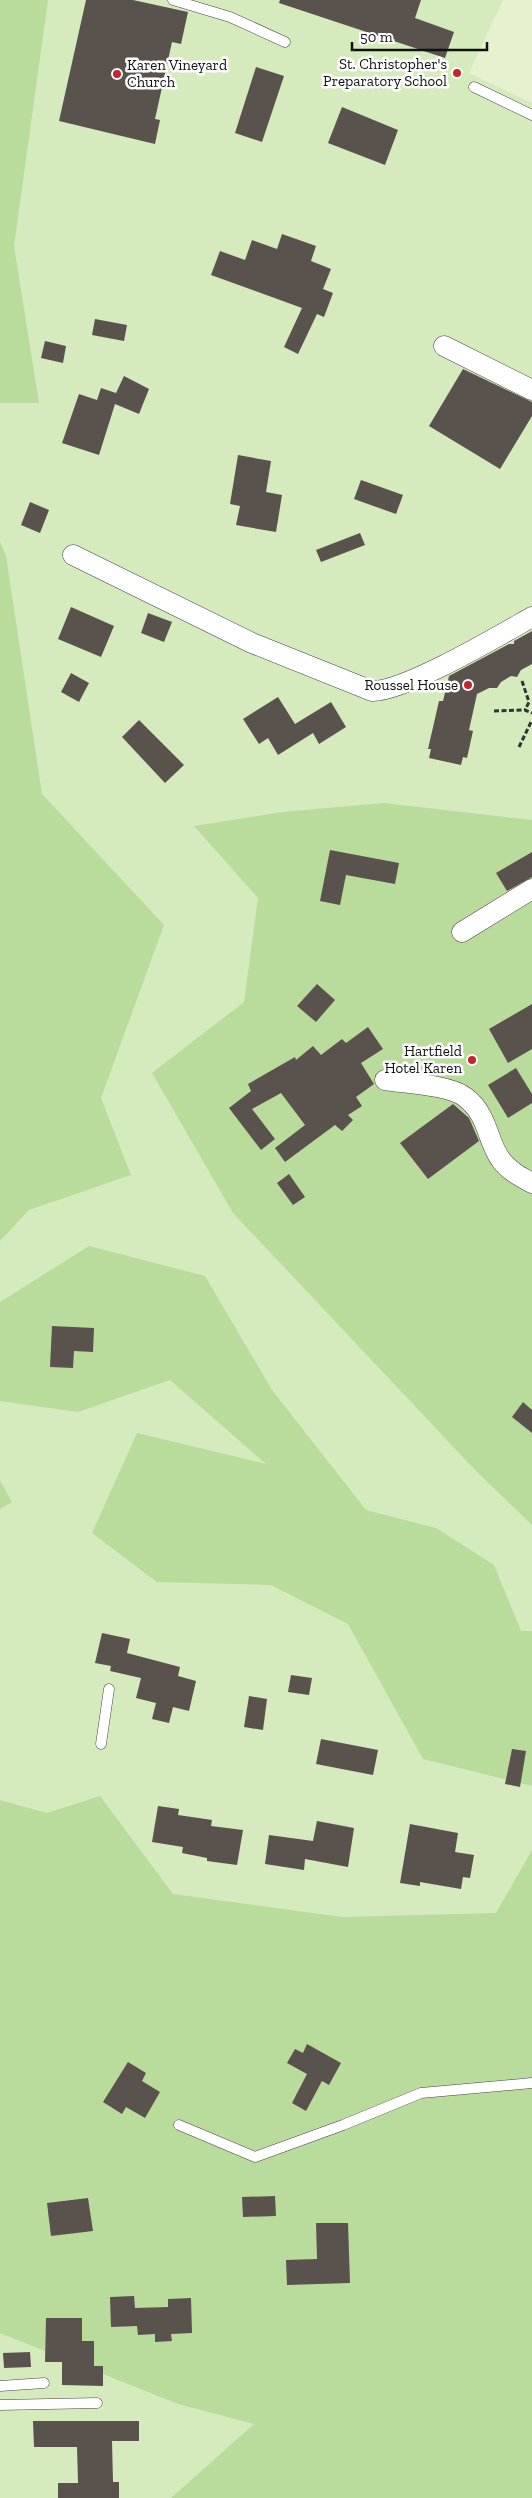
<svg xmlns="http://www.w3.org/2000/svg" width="532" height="2498" viewBox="0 0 532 2498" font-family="'Zilla Slab',serif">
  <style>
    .green { fill: #d5ebbd }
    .forest { fill: #b9dc9c }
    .pitch { fill: #e6f2cf }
    .building { fill: #5a524d }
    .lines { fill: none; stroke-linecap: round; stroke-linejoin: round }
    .lane-casing { stroke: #444; stroke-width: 11 }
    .street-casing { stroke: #444; stroke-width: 21 }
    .path { stroke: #333; stroke-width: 3; stroke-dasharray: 5 2.5; stroke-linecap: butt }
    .lane { stroke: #fff; stroke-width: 10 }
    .street { stroke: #fff; stroke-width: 20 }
    .poi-dot { fill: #c4262e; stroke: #fff; stroke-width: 2 }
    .labels { text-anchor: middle; stroke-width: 5; stroke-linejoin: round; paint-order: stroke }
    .poi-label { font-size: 15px; fill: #111; stroke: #fff; text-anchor: end }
  </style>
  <rect width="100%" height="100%" fill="#fffdf5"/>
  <!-- green -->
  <rect class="green" x="0" y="0" width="532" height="2498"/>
  <!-- forest -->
  <g class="forest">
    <path d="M0,0H48L14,246L39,403H0Z"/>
    <path d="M0,542L6,556L42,794L164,925L101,1098L131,1175L29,1210L0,1241Z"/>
    <path d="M384,803L532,820V1525L476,1471L233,1213L152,1073L244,1002L258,898L194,826L282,812Z"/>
    <path d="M89,1246L205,1276L272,1390L366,1510L436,1528L494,1565L521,1631H532V1786L423,1759L348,1624L271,1585L157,1582L92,1533L137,1433L266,1464L170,1380L78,1412L0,1401V1302Z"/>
    <path d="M0,1480L12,1502L0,1509Z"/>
    <path d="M100,1796L173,1894L342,1917L496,1913L532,1850V2498H171L254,2424L178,2404L0,2333V1800L47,1813Z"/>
  </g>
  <!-- pitch -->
  <path class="pitch" d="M503,0H532V103L469,73Z"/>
  <!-- building -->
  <g class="building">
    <path d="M86,0H133L188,12L181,44L172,42L155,119L160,120L155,144L59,121Z"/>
    <path d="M280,0H421L415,18L454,32L445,58L279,3Z"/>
    <path d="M256,67L284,76L262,142L235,133Z"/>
    <path d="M342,107L398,130L385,165L328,143Z"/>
    <path d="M282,234L316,246L311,261L331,269L323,289L333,293L324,317L317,314L298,354L284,347L302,308L211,275L220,251L245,260L252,240L277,249Z"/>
    <path d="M95,319L127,325L124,341L92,335Z"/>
    <path d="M45,341L66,346L63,363L41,358Z"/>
    <path d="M463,369L532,402V416L500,469L429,426Z"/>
    <path d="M124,376L149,389L139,414L115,404L99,455L62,443L79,394L97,400L101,388L116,393Z"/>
    <path d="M238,455L271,461L266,492L282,495L276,532L236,525L240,506L230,504Z"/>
    <path d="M361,480L403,495L396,514L354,499Z"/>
    <path d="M30,502L49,510L40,533L21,525Z"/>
    <path d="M360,533L365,545L321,562L316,550Z"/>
    <path d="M71,607L114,626L101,657L58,639Z"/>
    <path d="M148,613L172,622L164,642L141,633Z"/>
    <path d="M532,631V664L521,670L517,677L511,676L501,682L497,688H489L477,694L469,730L473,731L467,758L463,757L461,765L429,758L431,749H428L439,701H443L449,676L509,644H514V641Z"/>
    <path d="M71,673L89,683L79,702L61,692Z"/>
    <path d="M278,697L295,724L331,702L346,727L319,744L313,733L278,755L268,738L259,744L243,719Z"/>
    <path d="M139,720L184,765L165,783L122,737Z"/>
    <path d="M330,850L399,863L395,884L346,875L340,905L320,901Z"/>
    <path d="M532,852V877L507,891L496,873Z"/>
    <path d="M317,984L335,1000L316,1022L297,1006Z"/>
    <path d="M532,1004V1049L508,1063L489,1029Z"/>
    <path d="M368,1027L383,1049L361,1063L374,1084L356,1097L362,1106L348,1115L353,1120L342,1131L335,1125L285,1162L275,1148L305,1125L281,1093L252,1109L275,1139L261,1150L229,1108L251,1091L248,1084L295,1057L296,1060L313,1046L321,1055L342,1039L346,1043Z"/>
    <path d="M516,1068L532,1094V1103L508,1118L488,1085Z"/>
    <path d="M453,1104L469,1118L479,1141L428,1179L400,1143Z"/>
    <path d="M289,1174L305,1197L293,1205L277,1183Z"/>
    <path d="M52,1326L94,1328L93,1352L74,1351L73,1368L50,1367Z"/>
    <path d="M523,1402L532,1410V1433L512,1417Z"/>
    <path d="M102,1633L130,1639L127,1653L180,1667L178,1676L196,1681L189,1711L173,1707L169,1723L152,1719L156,1703L136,1698L141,1678L110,1671L111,1666L95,1663Z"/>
    <path d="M291,1675L312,1678L309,1695L288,1692Z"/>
    <path d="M249,1696L267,1699L263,1730L244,1727Z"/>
    <path d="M321,1739L378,1750L373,1775L316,1764Z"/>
    <path d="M512,1749L526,1751L520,1787L505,1784Z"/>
    <path d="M158,1806L179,1809L178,1815L212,1820L211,1826L243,1830L237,1865L207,1861V1858L182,1853L183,1847L152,1842Z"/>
    <path d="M317,1821L354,1828L348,1867L305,1859L304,1870L265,1864L269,1835L313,1841Z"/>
    <path d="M410,1824L458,1833L455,1852L474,1855L470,1878L463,1877L461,1889L420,1882V1886L400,1883Z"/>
    <path d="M307,2044L341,2063L329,2085L322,2081L306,2111L292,2103L307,2074L287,2063L295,2049L303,2053Z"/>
    <path d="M128,2062L146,2073L142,2081L160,2092L145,2118L126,2107L122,2114L103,2102Z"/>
    <path d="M275,2196L276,2216L243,2217L242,2197Z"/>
    <path d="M88,2198L93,2231L51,2236L47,2203Z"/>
    <path d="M316,2223H348L350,2283L287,2285L286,2260L317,2259Z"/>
    <path d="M134,2296L135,2308L168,2307V2299L191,2298L192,2333L171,2334L172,2341L155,2342V2334L138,2335L137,2326L111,2327L110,2297Z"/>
    <path d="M46,2318H82V2341H94V2366H103V2386L62,2385V2362H45Z"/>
    <path d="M30,2352L31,2367L4,2368L3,2353Z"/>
    <path d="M33,2421H139V2441H112L113,2482H119V2498H58V2483H78L77,2447H34Z"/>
  </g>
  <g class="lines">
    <!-- lane casing -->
    <g class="lane-casing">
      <g id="lane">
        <path d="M173,0L230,17L285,42"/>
        <path d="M474,87L532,115"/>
        <path d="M101,1744L109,1689"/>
        <path d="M179,2125L255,2157L343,2125L421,2093L532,2083"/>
        <path d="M0,2386L44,2383"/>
        <path d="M0,2405L97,2403"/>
      </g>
    </g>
    <!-- street casing -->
    <g class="street-casing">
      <g id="street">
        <path d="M444,346L532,390"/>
        <path d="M73,555L252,643L372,691C404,692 500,635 532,617"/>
        <path d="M462,932L532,889"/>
        <path d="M385,1080C405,1083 450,1085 465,1097C489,1115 487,1142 501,1160C509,1171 521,1177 532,1183"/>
      </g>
    </g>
    <!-- path -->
    <g class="path">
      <path d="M522,681L529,702L525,710"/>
      <path d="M494,711L525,710L532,713"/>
      <path d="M519,747L532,720"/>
    </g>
    <!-- lane -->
    <use href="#lane" class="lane"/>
    <!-- street -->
    <use href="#street" class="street"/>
  </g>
  <!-- markers -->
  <g class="poi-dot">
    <circle cx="457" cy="73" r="5"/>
    <circle cx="117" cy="74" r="5"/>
    <circle cx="468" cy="685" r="5"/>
    <circle cx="472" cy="1060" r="5"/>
  </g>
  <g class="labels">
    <!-- poi labels -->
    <g class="poi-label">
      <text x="447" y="69">St. Christopher's<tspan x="447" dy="17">Preparatory School</tspan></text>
      <text x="127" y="70" text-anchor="start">Karen Vineyard<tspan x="127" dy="17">Church</tspan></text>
      <text x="458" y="690">Roussel House</text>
      <text x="462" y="1056">Hartfield<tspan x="462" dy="17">Hotel Karen</tspan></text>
    </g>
  </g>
  <!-- scale -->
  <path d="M352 42v8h135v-8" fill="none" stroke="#111111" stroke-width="2.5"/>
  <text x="360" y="42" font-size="15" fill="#111111" stroke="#ffffff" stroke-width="4" paint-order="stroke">50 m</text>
</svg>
